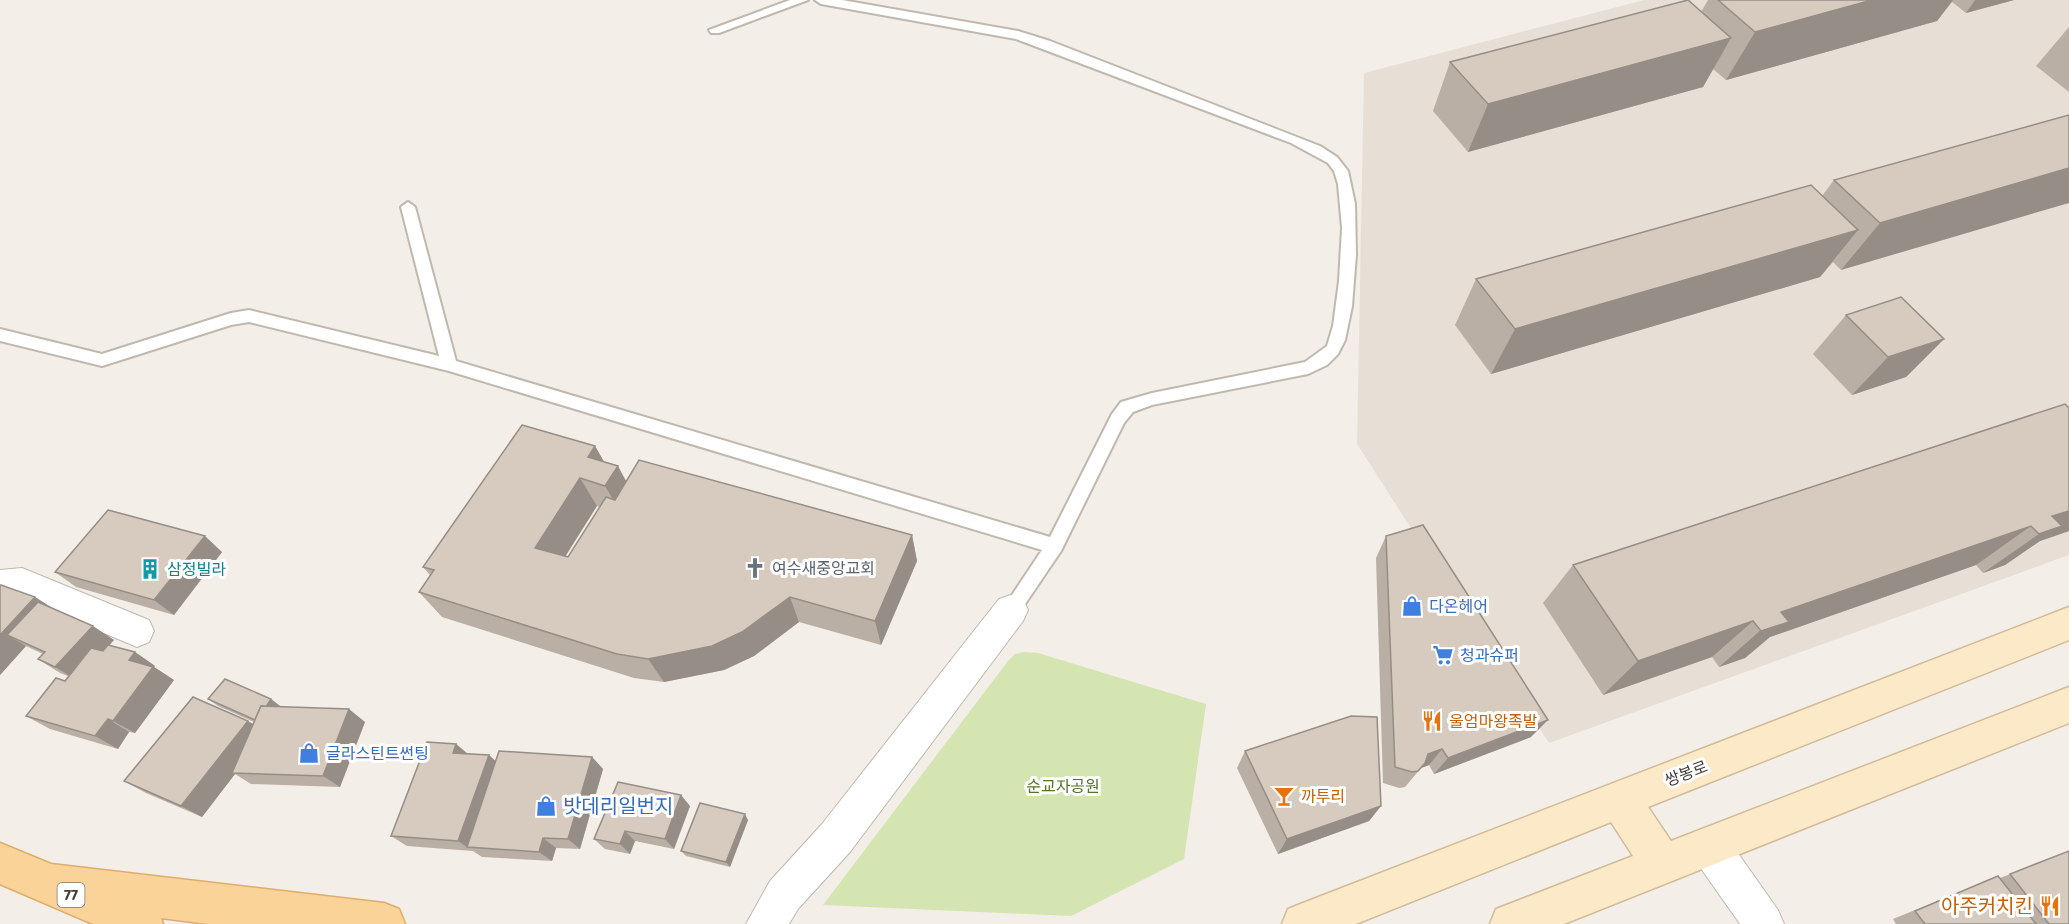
<svg xmlns="http://www.w3.org/2000/svg" width="2069" height="924" viewBox="0 0 2069 924" font-family="'Fira Sans','Noto Sans KR',sans-serif">
  <style>
    .residential { fill: #e7dfd6 }
    .green { fill: #d4e5b2 }
    .lines { fill: none; stroke-linecap: round; stroke-linejoin: round }
    .lane-casing { stroke: #c1b8ad; stroke-width: 4 }
    .street-casing { stroke: #c1b8ad; stroke-width: 2 }
    .secondary-casing { stroke: #d1bb98; stroke-width: 3 }
    .primary-casing { stroke: #dfad6a; stroke-width: 3 }
    .lane { fill: #fff; fill-rule: evenodd }
    .street { fill: #fff; fill-rule: evenodd }
    .secondary { fill: #fce9c8; fill-rule: evenodd }
    .primary { fill: #fad399; fill-rule: evenodd }
    .wall { fill: #b9afa5; fill-rule: evenodd }
    .shaded-wall { fill: #968e86 }
    .building { fill: #d7cbc0; stroke: #968e86; stroke-width: 1.5 }
    .labels { text-anchor: middle; stroke-width: 6; stroke-linejoin: round; paint-order: stroke }
    .shield { fill: #fff; stroke: #7e7872; stroke-width: 1.5 }
    .shield-label { font-size: 15px; font-weight: bold; fill: #463e36 }
    .worship-label { font-size: 16px; fill: #5b616d; stroke: #fff; text-anchor: start }
    .culture-label { font-size: 16px; fill: #0d838f; stroke: #fff; text-anchor: start }
    .shop-label { font-size: 16px; fill: #366cbe; stroke: #fff; text-anchor: start }
    .food-label { font-size: 16px; fill: #c56008; stroke: #fff; text-anchor: start }
    .street-label { font-size: 16px; fill: #463e36; stroke: #fff }
    .park-label { font-size: 16px; fill: #51752c; stroke: #fff }
    .near-shop-label { font-size: 20px; fill: #366cbe; stroke: #fff; text-anchor: start }
    .near-food-label { font-size: 20px; fill: #c56008; stroke: #fff; text-anchor: end }
  </style>
  <rect width="100%" height="100%" fill="#f3eee7"/>
  <!-- residential -->
  <path class="residential" d="M1644,0H2069V555L1549,743L1357,444L1364,73Z"/>
  <!-- green -->
  <path class="green" d="M1025,652L1038,653L1206,704L1184,859L1071,916L823,905L1008,661L1015,654Z"/>
  <g class="lines">
    <!-- lane casing -->
    <g class="lane-casing">
      <g id="lane">
        <path d="M790,0H808L719,33H711L709,30Z"/>
        <path d="M815,0H842L1018,31L1050,41L1320,146L1337,157L1348,171L1355,204L1356,255L1352,306L1345,340L1338,354L1327,365L1308,374L1152,405L1133,412L1124,423L1061,551L1017,616L1011,618L1005,616L1002,610L1042,550L449,371L249,322L231,325L102,366L0,341V329L102,354L231,313L249,310L439,356L401,207L408,202L415,207L456,361L1050,537L1112,414L1121,402L1152,393L1305,362L1327,346L1333,326L1339,281L1342,228L1338,184L1334,171L1328,163L1291,143L1016,39L821,4Z"/>
      </g>
    </g>
    <!-- street casing -->
    <g class="street-casing">
      <g id="street">
        <path d="M22,568L149,620L154,631L149,642L137,647L21,598L0,600V570Z"/>
        <path d="M1011,595L1023,599L1028,610L1023,621L850,852L798,909L789,924H746L770,881L822,824L999,599Z"/>
        <path d="M1709,827L1723,832L1778,910L1784,924H1740L1695,860L1690,846L1695,832Z"/>
      </g>
    </g>
    <!-- secondary casing -->
    <g class="secondary-casing">
      <path id="secondary" d="M2069,607V640L1648,807L1671,841L2069,687V723L1564,924H1490L1496,909L1633,856L1611,822L1356,924H1282L1288,909L1303,903Z"/>
    </g>
    <!-- primary casing -->
    <g class="primary-casing">
      <path id="primary" d="M0,843L51,864L384,903L399,909L405,924H208L161,918L163,924H93L0,884Z"/>
    </g>
    <!-- lane -->
    <use href="#lane" class="lane"/>
    <!-- street -->
    <use href="#street" class="street"/>
    <!-- secondary -->
    <use href="#secondary" class="secondary"/>
    <!-- primary -->
    <use href="#primary" class="primary"/>
  </g>
  <!-- wall -->
  <g class="wall">
    <path d="M1708,0H2014L1966,13L1952,2L1937,21L1726,80L1713,69L1703,87L1468,152L1433,111L1450,62L1701,12Z"/>
    <path d="M2069,27V92L2036,66Z"/>
    <path d="M2069,115L1841,270L1833,262L1820,277L1491,374L1455,325L1476,279L1822,196L1834,180Z"/>
    <path d="M1846,315L1944,339L1906,377L1852,395L1813,354Z"/>
    <path d="M2065,404L2069,531L2040,541L2005,565L1983,573L1976,565L1770,637L1745,658L1719,667L1712,657L1603,695L1543,603L1573,565Z"/>
    <path d="M595,446L604,462L626,481L912,535L917,561L881,645L799,622L754,656L724,670L664,682L634,678L442,617L419,592L430,575L423,567ZM597,506L600,507L568,557H565Z"/>
    <path d="M1386,536L1531,737L1434,774L1429,765L1421,768L1405,787L1399,788L1383,783L1376,558Z"/>
    <path d="M222,552L174,615L76,587L55,572Z"/>
    <path d="M0,585L35,597L52,608L93,626L114,640L109,645L135,652L155,666L154,667L174,680L135,733L129,732L118,749L50,729L26,716L65,681L68,676L60,673L38,659L43,654L26,646L0,675Z"/>
    <path d="M208,699H271L280,706V707L365,722L340,787L251,784L235,774L202,817L146,793L124,781L248,721L253,724L254,722L218,706Z"/>
    <path d="M456,744L467,753L496,761L592,757L603,769L580,849L556,848L552,861L482,857L473,851L407,846L391,836Z"/>
    <path d="M1245,751L1381,806L1369,821L1278,854L1237,768Z"/>
    <path d="M690,806L674,849L635,841L630,854L605,849L594,839Z"/>
    <path d="M748,820L730,867L686,856L681,851Z"/>
    <path d="M2069,851V924H1896L1893,919L1974,886L1998,876L2000,878Z"/>
  </g>
  <!-- shaded-wall -->
  <g class="shaded-wall">
    <path d="M1872,0H1953L1937,21L1726,80L1755,32Z"/>
    <path d="M1975,0H2014L1966,13Z"/>
    <path d="M1731,38L1703,87L1468,152L1488,104Z"/>
    <path d="M2069,168V203L1841,270L1880,223Z"/>
    <path d="M1858,230L1820,277L1491,374L1515,329Z"/>
    <path d="M1944,339L1906,377L1852,395L1888,357Z"/>
    <path d="M595,446L611,474L604,486L588,457Z"/>
    <path d="M618,466L633,494L621,513L605,486Z"/>
    <path d="M580,478L597,506L554,574L535,548Z"/>
    <path d="M2069,511V531L2040,541L2005,565L1983,573L2039,534L2052,516Z"/>
    <path d="M2031,526L1976,565L1770,637L1745,658L1719,667L1781,612Z"/>
    <path d="M912,535L917,561L881,645L875,621Z"/>
    <path d="M205,536L222,552L174,615L154,600Z"/>
    <path d="M35,597L57,611L7,635L26,646L0,675V635Z"/>
    <path d="M790,597L799,622L754,656L724,670L664,682L648,659Z"/>
    <path d="M1753,621L1712,657L1603,695L1638,661Z"/>
    <path d="M93,626L114,640L77,680L55,667Z"/>
    <path d="M135,652L155,666L154,667L174,680L135,733L113,721L129,660Z"/>
    <path d="M271,699L280,706L264,726L255,720Z"/>
    <path d="M349,709L365,722L340,787L323,776Z"/>
    <path d="M108,719L129,732L118,749L95,736Z"/>
    <path d="M1548,720L1531,737L1434,774L1448,758Z"/>
    <path d="M248,721L267,733L232,773L235,774L202,817L181,806Z"/>
    <path d="M456,744L470,756L453,753Z"/>
    <path d="M1442,749L1429,765L1421,768L1405,787L1421,768L1428,754Z"/>
    <path d="M489,755L502,767L467,847L473,851L458,841Z"/>
    <path d="M592,757L603,769L580,849L568,839Z"/>
    <path d="M681,795L690,806L674,849L665,839Z"/>
    <path d="M1381,806L1369,821L1278,854L1287,839Z"/>
    <path d="M745,814L748,820L730,867L726,862Z"/>
    <path d="M625,831L635,841L630,854L620,844Z"/>
    <path d="M543,838L556,848L552,861L539,852Z"/>
  </g>
  <!-- building -->
  <g class="building">
    <path d="M1688,0L1731,38L1488,104L1450,62Z"/>
    <path d="M1718,0H1872L1755,32Z"/>
    <path d="M2069,115V168L1880,223L1834,180Z"/>
    <path d="M1811,185L1858,230L1515,329L1476,279Z"/>
    <path d="M1901,297L1944,339L1888,357L1846,315Z"/>
    <path d="M2065,404L2069,408V511L2052,516L2062,526L2039,534L2031,526L1781,612L1789,622L1761,631L1753,621L1638,661L1573,565Z"/>
    <path d="M522,425L595,446L588,457L618,466L605,486L580,478L535,548L568,557L606,497L615,500L639,460L912,535L875,621L790,597L742,632L712,646L648,659L617,654L419,592L434,570L423,567Z"/>
    <path d="M108,510L205,536L154,600L55,572Z"/>
    <path d="M1423,525L1548,720L1448,758L1442,749L1428,754L1425,763L1418,771L1412,772L1395,767L1386,536Z"/>
    <path d="M0,585H1L35,597L0,635Z"/>
    <path d="M38,602L93,626L55,667L38,659L45,652L7,635Z"/>
    <path d="M108,645L135,652L129,660L153,667L113,721L108,719L95,736L26,716L56,678L65,681L91,648L103,651Z"/>
    <path d="M225,679L271,699L266,707L261,706L255,720L208,699Z"/>
    <path d="M193,697L248,721L181,806L124,781Z"/>
    <path d="M261,706L349,709L323,776L232,773Z"/>
    <path d="M1351,716L1377,717L1381,806L1287,839L1245,751Z"/>
    <path d="M427,742L456,744L453,753L489,755L458,841L391,836Z"/>
    <path d="M499,751L592,757L568,839L543,838L539,852L467,847Z"/>
    <path d="M618,782L681,795L665,839L625,831L620,844L594,839Z"/>
    <path d="M700,803L745,814L726,862L681,851Z"/>
    <path d="M2069,851V924H2049L2010,874Z"/>
    <path d="M1998,876L2036,924H1925L1915,911Z"/>
  </g>
  <!-- icons -->
  <defs>
    <g id="church-bare" transform="scale(1.62)"><path d="M-1.2-6h2.4v3.5h3.3v2.4h-3.3V6h-2.4V-.1h-3.3v-2.4h3.3Z" fill="#6b7280" stroke="#fff" stroke-width="2.5" paint-order="stroke"/></g>
    <g id="building-bare" transform="scale(1.62)"><path d="M-4-6H4V6H1V3H-1V6H-4ZM-2.5-4.3h1.7v1.8h-1.7ZM.8-4.3h1.7v1.8H.8ZM-2.5-1h1.7V.8h-1.7ZM.8-1h1.7V.8H.8Z" fill="#0f9aa8" stroke="#fff" stroke-width="2.5" paint-order="stroke"/></g>
    <g id="shop-bare" transform="scale(1.62)"><path d="M-5-2.5h2.3a2.7 3.5 0 0 1 5.4 0H5L5.5 6h-11ZM-1.5-2.5h3a1.5 2.3 0 0 0-3 0Z" fill="#3f7fe0" stroke="#fff" stroke-width="2.5" paint-order="stroke"/></g>
    <g id="supermarket-bare" transform="scale(1.62)"><path d="M-6-5.5h2.5l.6 2H6L4.5 2H-2.5L-4.4-4H-6ZM-1.5 3.2a1.3 1.3 0 1 0 .1 0ZM3 3.2a1.3 1.3 0 1 0 .1 0Z" fill="#3f7fe0" stroke="#fff" stroke-width="2.5" paint-order="stroke"/></g>
    <g id="restaurant-bare" transform="scale(1.62)"><path d="M-5-6h1v4h1v-4h1v4h1v-4h1v5L-1.5 .5V6h-2V.5L-5-1ZM5-6V6H3V1.5H1.5Q1.5-4 5-6Z" fill="#e8710a" stroke="#fff" stroke-width="2.5" paint-order="stroke"/></g>
    <g id="bar-bare" transform="scale(1.62)"><path d="M-6-5H6L.8 .8V4.5H3.5V6h-7V4.5H-.8V.8Z" fill="#e8710a" stroke="#fff" stroke-width="2.5" paint-order="stroke"/></g>
  </defs>
  <g fill-rule="evenodd">
    <use href="#church-bare" x="755" y="568"/>
    <use href="#building-bare" x="150" y="569"/>
    <use href="#shop-bare" x="1412" y="606"/>
    <use href="#supermarket-bare" x="1443" y="655"/>
    <use href="#restaurant-bare" x="1432" y="721"/>
    <use href="#shop-bare" x="309" y="753"/>
    <use href="#bar-bare" x="1284" y="796"/>
    <use href="#shop-bare" x="546" y="806"/>
    <use href="#restaurant-bare" x="2050" y="906"/>
  </g>
  <g class="labels">
    <!-- shield labels -->
    <rect class="shield" x="57.5" y="883" width="27" height="24" rx="4.5"/>
    <g class="shield-label">
      <text x="71" y="900">77</text>
    </g>
    <!-- worship labels -->
    <g class="worship-label">
      <text x="772" y="574">여수새중앙교회</text>
    </g>
    <!-- culture labels -->
    <g class="culture-label">
      <text x="167" y="575">삼정빌라</text>
    </g>
    <!-- shop labels -->
    <g class="shop-label">
      <text x="1429" y="612">다온헤어</text>
      <text x="1460" y="661">청과슈퍼</text>
      <text x="326" y="759">글라스틴트썬팅</text>
    </g>
    <!-- food labels -->
    <g class="food-label">
      <text x="1449" y="727">울엄마왕족발</text>
      <text x="1301" y="802">까투리</text>
    </g>
    <!-- street labels -->
    <g class="street-label">
      <text transform="translate(1686 773) rotate(-21)" y="6">쌍봉로</text>
    </g>
    <!-- park labels -->
    <g class="park-label">
      <text x="1063" y="792">순교자공원</text>
    </g>
    <!-- near-shop labels -->
    <g class="near-shop-label">
      <text x="563" y="813">밧데리일번지</text>
    </g>
    <!-- near-food labels -->
    <g class="near-food-label">
      <text x="2033" y="913">아주커치킨</text>
    </g>
  </g>
</svg>
